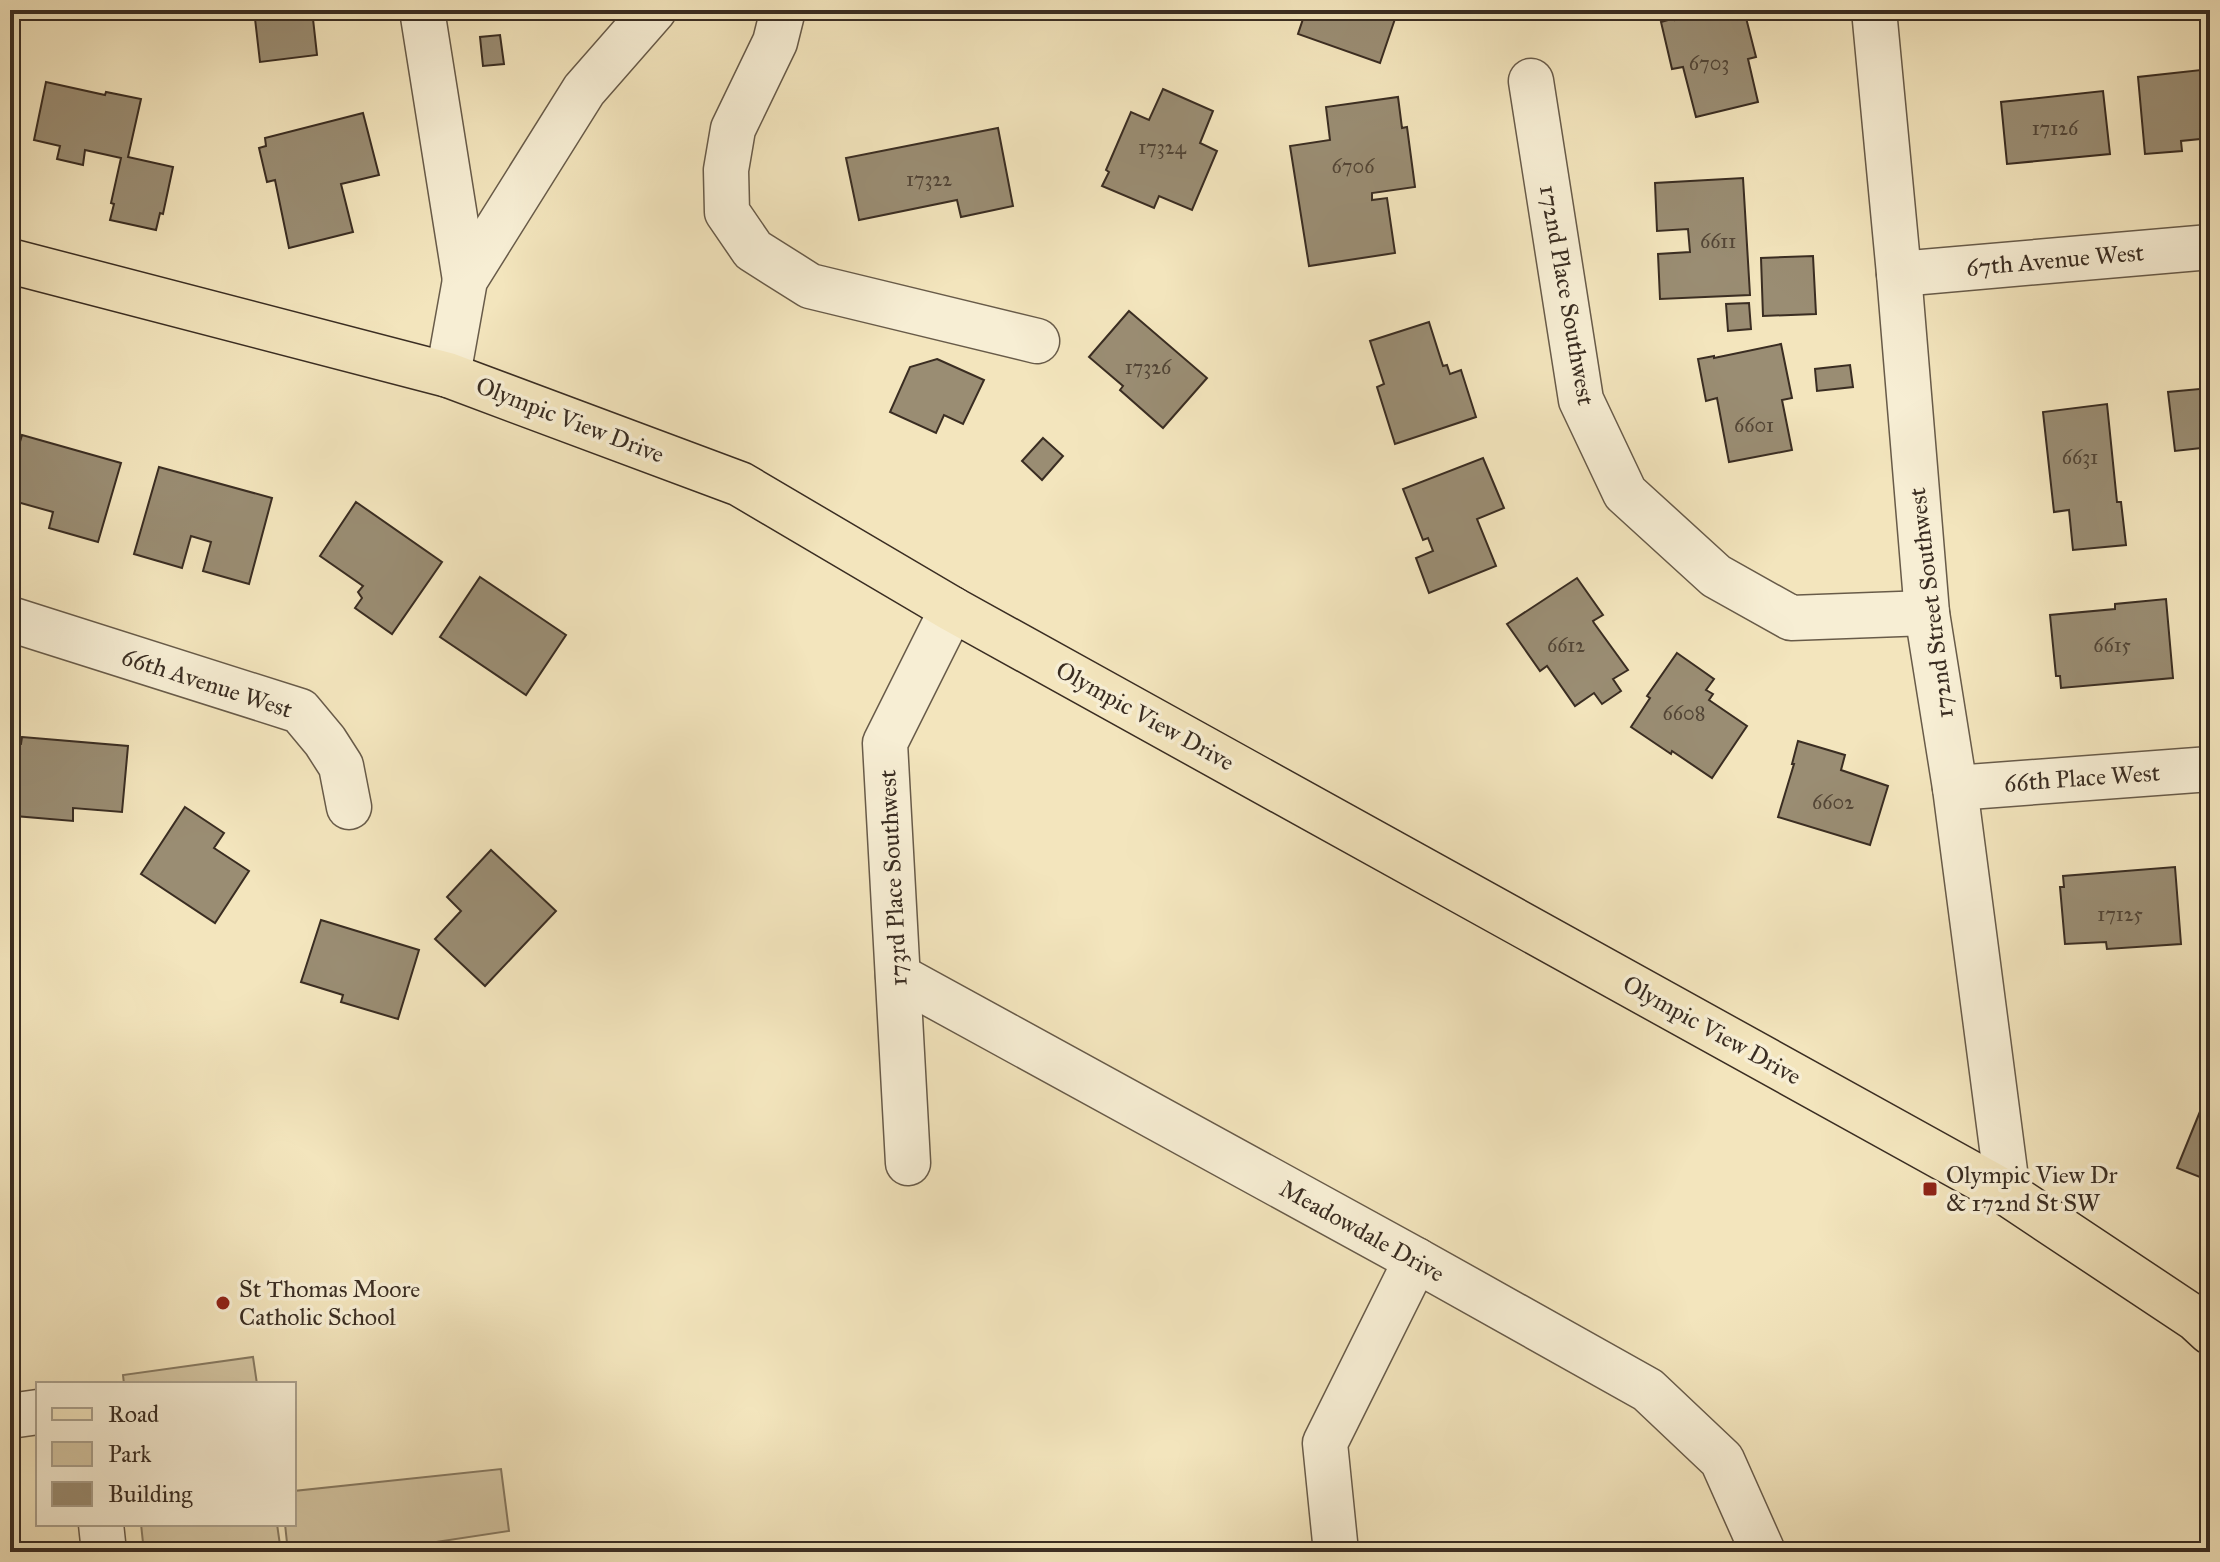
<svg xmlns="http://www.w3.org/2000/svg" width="2220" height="1562" viewBox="0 0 2220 1562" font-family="'IM FELL Great Primer',serif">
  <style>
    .green { fill: #d4c6a3; stroke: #877a62; stroke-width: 2 }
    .building { fill: #9a8d73; stroke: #3a2d22; stroke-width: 2 }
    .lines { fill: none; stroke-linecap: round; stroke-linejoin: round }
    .minor-casing { stroke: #685b49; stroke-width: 47 }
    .major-casing { stroke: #3a2d22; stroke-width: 47 }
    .minor { stroke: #f7eed4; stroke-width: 44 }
    .major { stroke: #f3e5bd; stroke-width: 44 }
    .poi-dot { fill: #8f2418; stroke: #f7eed4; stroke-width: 3 }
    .labels { text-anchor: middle; stroke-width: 7; stroke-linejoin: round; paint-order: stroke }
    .number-label { font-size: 20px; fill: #524536 }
    .street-label { font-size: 24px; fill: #3a2d22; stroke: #f7eed4 }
    .poi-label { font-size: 24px; fill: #3a2d22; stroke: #f7eed4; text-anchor: start }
  </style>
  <rect width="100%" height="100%" fill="#f3e5bd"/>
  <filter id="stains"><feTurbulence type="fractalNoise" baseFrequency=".0025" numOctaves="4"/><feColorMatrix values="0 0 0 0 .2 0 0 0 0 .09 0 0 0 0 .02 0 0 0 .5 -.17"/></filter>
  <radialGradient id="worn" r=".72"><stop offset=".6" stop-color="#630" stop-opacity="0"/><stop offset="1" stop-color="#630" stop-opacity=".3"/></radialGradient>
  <!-- green -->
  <g class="green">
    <path d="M253,1357L257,1384H124L123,1375Z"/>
    <path d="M501,1469L509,1531L370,1552H288L285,1524H294V1491Z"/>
    <path d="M141,1524H277L281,1552H144Z"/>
  </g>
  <!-- building -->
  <g class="building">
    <path d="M254,10H312L317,55L260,62Z"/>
    <path d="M1306,10H1398L1380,63L1298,34Z"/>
    <path d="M1717,10H1744L1756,57L1748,59L1758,102L1696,117L1683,67L1672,69L1661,22L1675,18V20Z"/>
    <path d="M500,35L504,64L483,66L480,37Z"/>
    <path d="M2210,69V138L2181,141L2182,151L2145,154L2138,77Z"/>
    <path d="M46,82L105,95L106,92L141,99L128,157L173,167L163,214L160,213L156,230L110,220L114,204L111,203L121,158L85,150L83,165L57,159L60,146L34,140Z"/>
    <path d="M1163,89L1213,111L1200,143L1217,151L1192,210L1159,196L1154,208L1102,186L1109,172L1106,170L1131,112L1149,120Z"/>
    <path d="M2103,91L2110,154L2007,164L2001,102Z"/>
    <path d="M1398,97L1402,128L1407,127L1415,187L1372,193V200L1387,198L1395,253L1309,266L1290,146L1330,140L1326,107Z"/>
    <path d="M363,113L379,175L341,184L353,232L289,248L275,180L267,182L259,148L266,146L265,138Z"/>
    <path d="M998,128L1013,206L961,217L957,200L859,220L846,158Z"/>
    <path d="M1743,178L1750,295L1660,299L1658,254L1690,252L1688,229L1657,231L1655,183Z"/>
    <path d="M1813,256L1816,314L1763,316L1761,258Z"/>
    <path d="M1749,303L1751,329L1728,331L1726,304Z"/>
    <path d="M1129,311L1207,378L1163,428L1120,390L1123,386L1089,357Z"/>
    <path d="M1429,322L1443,366L1447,365L1450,374L1461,370L1476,417L1395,444L1377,387L1384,384L1370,341Z"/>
    <path d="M1781,344L1792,398L1782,400L1792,450L1729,462L1717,398L1706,401L1698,359L1714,356V358Z"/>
    <path d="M937,359L984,380L963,424L944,415L936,433L890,412L910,367Z"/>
    <path d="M1850,365L1853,387L1817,391L1815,369Z"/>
    <path d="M2210,388V447L2175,451L2168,392Z"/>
    <path d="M2107,404L2117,502H2121L2126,545L2073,550L2069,510L2054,512L2043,412Z"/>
    <path d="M22,435L121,463L98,542L49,528L53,512L10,500V476Z"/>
    <path d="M1043,438L1063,456L1042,480L1022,461Z"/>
    <path d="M1483,458L1504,508L1477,519L1496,566L1429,593L1416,558L1433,551L1428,538L1423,540L1403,489Z"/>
    <path d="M159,467L272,498L249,584L203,571L211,542L191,536L182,568L134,554Z"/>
    <path d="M356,502L442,562L392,634L355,608L362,598L358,592L363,586L320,556Z"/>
    <path d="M480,577L566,635L526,695L440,637Z"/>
    <path d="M1577,578L1603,615L1593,621L1594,623L1628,670L1613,679L1621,691L1602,704L1594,693L1575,706L1547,666L1540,671L1507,624Z"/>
    <path d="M2166,599L2173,678L2061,688L2060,676H2056L2050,615L2115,609V604Z"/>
    <path d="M1677,653L1714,679L1706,690L1713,694L1709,700L1747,726L1712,778L1672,751L1671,754L1631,727L1650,698L1647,696Z"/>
    <path d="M22,737L128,746L122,812L73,808V821L15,816L16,803H10V743L21,744Z"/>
    <path d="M1798,741L1845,755L1841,770L1888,786L1870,845L1778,817L1794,764H1792Z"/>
    <path d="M185,807L224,833L214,848L249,871L215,923L141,874Z"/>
    <path d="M491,850L556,911L485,986L435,939L461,911L447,897Z"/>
    <path d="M2175,867L2181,944L2107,949L2106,942L2065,944L2060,887H2064L2063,876Z"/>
    <path d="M321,920L419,950L398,1019L341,1002L343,995L301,982Z"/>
    <path d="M2210,1087V1181L2177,1168Z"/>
    <path d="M14,1530L17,1552H10V1531Z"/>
  </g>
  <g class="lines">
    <!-- minor casing -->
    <g class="minor-casing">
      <g id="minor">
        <path d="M422,10L465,280"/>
        <path d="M783,10L775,42L733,129L726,170L727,212L753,250L810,286L1037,341"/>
        <path d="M1874,10L1899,274L1927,613L1955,788L2008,1194"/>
        <path d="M1531,81L1581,400L1625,493L1716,576L1791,618L1927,613"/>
        <path d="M1899,274L2210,247"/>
        <path d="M448,375L465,280L584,90L654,10"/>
        <path d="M10,619L300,711L325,741L341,766L349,807"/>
        <path d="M1955,788L2210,769"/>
        <path d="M898,976L1416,1260L1648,1390L1722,1460L1763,1552"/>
        <path d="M908,1163L885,743L952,609"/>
        <path d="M10,1416L38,1412"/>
        <path d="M101,1524L104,1552"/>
        <path d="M1336,1552L1325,1443L1416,1260"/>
      </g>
    </g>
    <!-- major casing -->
    <g class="major-casing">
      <path id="major" d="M10,261L448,375L740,484L952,609L2008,1194L2196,1319L2210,1332"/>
    </g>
    <!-- minor -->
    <use href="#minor" class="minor"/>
    <!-- major -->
    <use href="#major" class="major"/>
  </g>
  <!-- markers -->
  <g class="poi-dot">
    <rect x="1922" y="1181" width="16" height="16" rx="4"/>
    <circle cx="223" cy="1303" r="8"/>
  </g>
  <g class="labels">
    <!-- number labels -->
    <g class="number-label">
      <text x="1709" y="70">6703</text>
      <text x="2055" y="135">17126</text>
      <text x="1162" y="154">17324</text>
      <text x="1353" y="173">6706</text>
      <text x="929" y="186">17322</text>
      <text x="1718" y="248">6611</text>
      <text x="1148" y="374">17326</text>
      <text x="1754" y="432">6601</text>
      <text x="2080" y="464">6631</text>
      <text x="1566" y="652">6612</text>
      <text x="2112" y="652">6615</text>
      <text x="1684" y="720">6608</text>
      <text x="1833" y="809">6602</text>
      <text x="2120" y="921">17125</text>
    </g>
    <!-- street labels -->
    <g class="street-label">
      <text transform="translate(2055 260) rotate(-5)" y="8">67th Avenue West</text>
      <text transform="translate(1567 295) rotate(80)" y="8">172nd Place Southwest</text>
      <text transform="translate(570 420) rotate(21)" y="8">Olympic View Drive</text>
      <text transform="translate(1931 603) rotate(-97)" y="8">172nd Street Southwest</text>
      <text transform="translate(207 683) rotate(18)" y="8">66th Avenue West</text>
      <text transform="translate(1145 716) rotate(29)" y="8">Olympic View Drive</text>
      <text transform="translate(2082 778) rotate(-4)" y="8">66th Place West</text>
      <text transform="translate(893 878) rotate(-93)" y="8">173rd Place Southwest</text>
      <text transform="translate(1712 1030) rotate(29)" y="8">Olympic View Drive</text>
      <text transform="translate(1362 1231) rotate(29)" y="8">Meadowdale Drive</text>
    </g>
    <!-- poi labels -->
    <g class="poi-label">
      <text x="1946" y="1183">Olympic View Dr<tspan x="1946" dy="28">&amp; 172nd St SW</tspan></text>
      <text x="239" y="1297">St Thomas Moore<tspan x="239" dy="28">Catholic School</tspan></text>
    </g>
  </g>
  <!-- margin -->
  <rect width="2220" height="1562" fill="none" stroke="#f3e5bd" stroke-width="40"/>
  <rect x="12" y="12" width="2196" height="1538" fill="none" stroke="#3a2d22" stroke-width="4"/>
  <rect x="20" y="20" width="2180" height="1522" fill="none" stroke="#3a2d22" stroke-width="2"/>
  <!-- legend -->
  <rect x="36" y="1382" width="260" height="144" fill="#f7eed4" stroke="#aba18d" stroke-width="2"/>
  <rect x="52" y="1408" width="40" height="12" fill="#f3e5bd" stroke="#aba18d" stroke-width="2"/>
  <text x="108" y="1422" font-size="24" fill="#3a2d22">Road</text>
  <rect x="52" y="1442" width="40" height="24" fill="#d4c6a3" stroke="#aba18d" stroke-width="2"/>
  <text x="108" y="1462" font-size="24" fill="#3a2d22">Park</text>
  <rect x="52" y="1482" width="40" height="24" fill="#9a8d73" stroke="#aba18d" stroke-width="2"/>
  <text x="108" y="1502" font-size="24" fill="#3a2d22">Building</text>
  <rect width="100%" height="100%" filter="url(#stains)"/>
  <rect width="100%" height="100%" fill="url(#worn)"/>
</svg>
